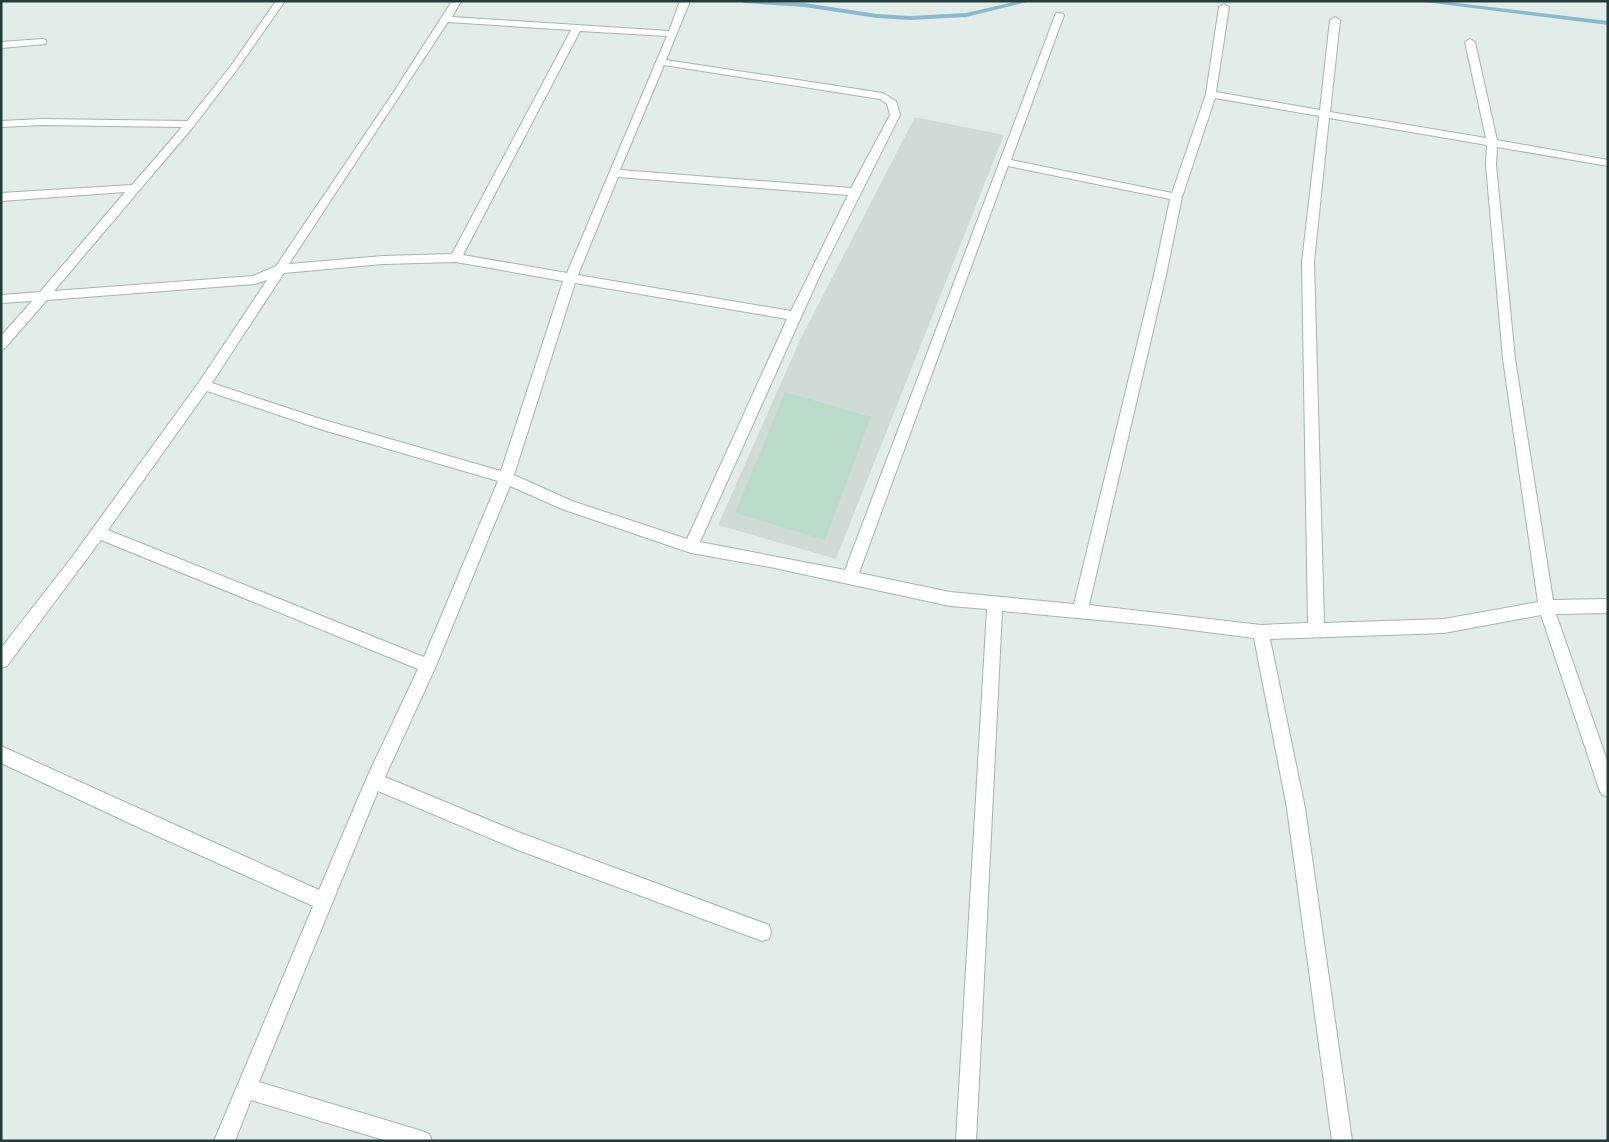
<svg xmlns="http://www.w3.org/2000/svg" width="1609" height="1142" viewBox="0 0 1609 1142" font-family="Signika,sans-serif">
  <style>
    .built { fill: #d0dbd8 }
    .green { fill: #bbdcca }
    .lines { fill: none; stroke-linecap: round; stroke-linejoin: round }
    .stream { fill: #8bbacf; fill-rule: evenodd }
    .street-casing { stroke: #a5b4b1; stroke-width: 2 }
    .street { fill: #fff; fill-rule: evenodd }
  </style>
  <rect width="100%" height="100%" fill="#e2ece9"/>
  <!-- built -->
  <path class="built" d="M915,117L1004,135L836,559L718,525L800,340Z"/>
  <!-- green -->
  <path class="green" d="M785,392L871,417L825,540L735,513Z"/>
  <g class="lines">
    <!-- stream -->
    <g class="stream">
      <path d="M741,1L804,3L877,14L910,16L966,13L1018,1H1031L966,17L910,20L877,18L804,7L744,3Z"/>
      <path d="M1417,1H1440L1608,21V25Z"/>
    </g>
    <!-- street casing -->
    <g class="street-casing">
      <g id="street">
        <path d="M276,1H285L236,71L194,126L54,291L253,276L276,266L393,93L452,1H461L452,17L669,31L680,1H690L666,60L883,93L896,101L900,115L820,275L700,542L845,570L1056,13H1062L1064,15L1011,160L1172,193L1206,94L1219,7L1224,4L1229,7L1216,92L1320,110L1330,20L1335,17L1340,20L1330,112L1486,138L1465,42L1470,39L1475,42L1497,140L1608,160V166L1497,147L1496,165L1515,359L1553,600L1608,599V613L1556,614L1608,763V797L1602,795L1599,789L1541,615L1444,633L1270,639L1305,808L1352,1141H1332L1287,808L1254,638L1152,625L1002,611L976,1141H956L987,609L950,606L770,567L691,553L562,509L510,486L436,666L385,777L518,832L769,925L771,932L769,939L762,941L518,850L378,791L259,1082L422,1131L429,1134L432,1141H387L251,1100L235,1141H214L313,906L144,830L1,763V746L319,890L368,775L418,669L101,540L7,666L1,668V648L72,557L199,382L267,280L255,284L47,300L5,348L1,350V336L32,301L1,303V295L40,292L125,192L1,201V193L132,185L182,127L42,125L1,127V121L42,119L187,121L230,67ZM448,22L571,30L452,254L383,256L289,264ZM580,31L667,36L567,273L463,255ZM664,65L880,99L887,104L890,115L851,188L620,170ZM1215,98L1319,116L1302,262L1308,623L1261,625L1089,605L1166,275L1182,197ZM1329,118L1487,145L1486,165L1503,359L1538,602L1444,619L1324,623L1314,262ZM1008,166L1170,199L1154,275L1074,604L950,592L859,573ZM618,177L848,195L791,311L578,275ZM456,262L563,281L501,471L324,420L212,383L284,273L383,264ZM575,283L787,319L687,539L572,501L514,475ZM207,391L323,430L498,481L424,657L108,530Z"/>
        <path d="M43,39L46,40V44L1,48V42Z"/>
      </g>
    </g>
    <!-- street -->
    <use href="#street" class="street"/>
  </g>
  <!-- border -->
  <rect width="1609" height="1142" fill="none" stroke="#223c39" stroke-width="5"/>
</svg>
